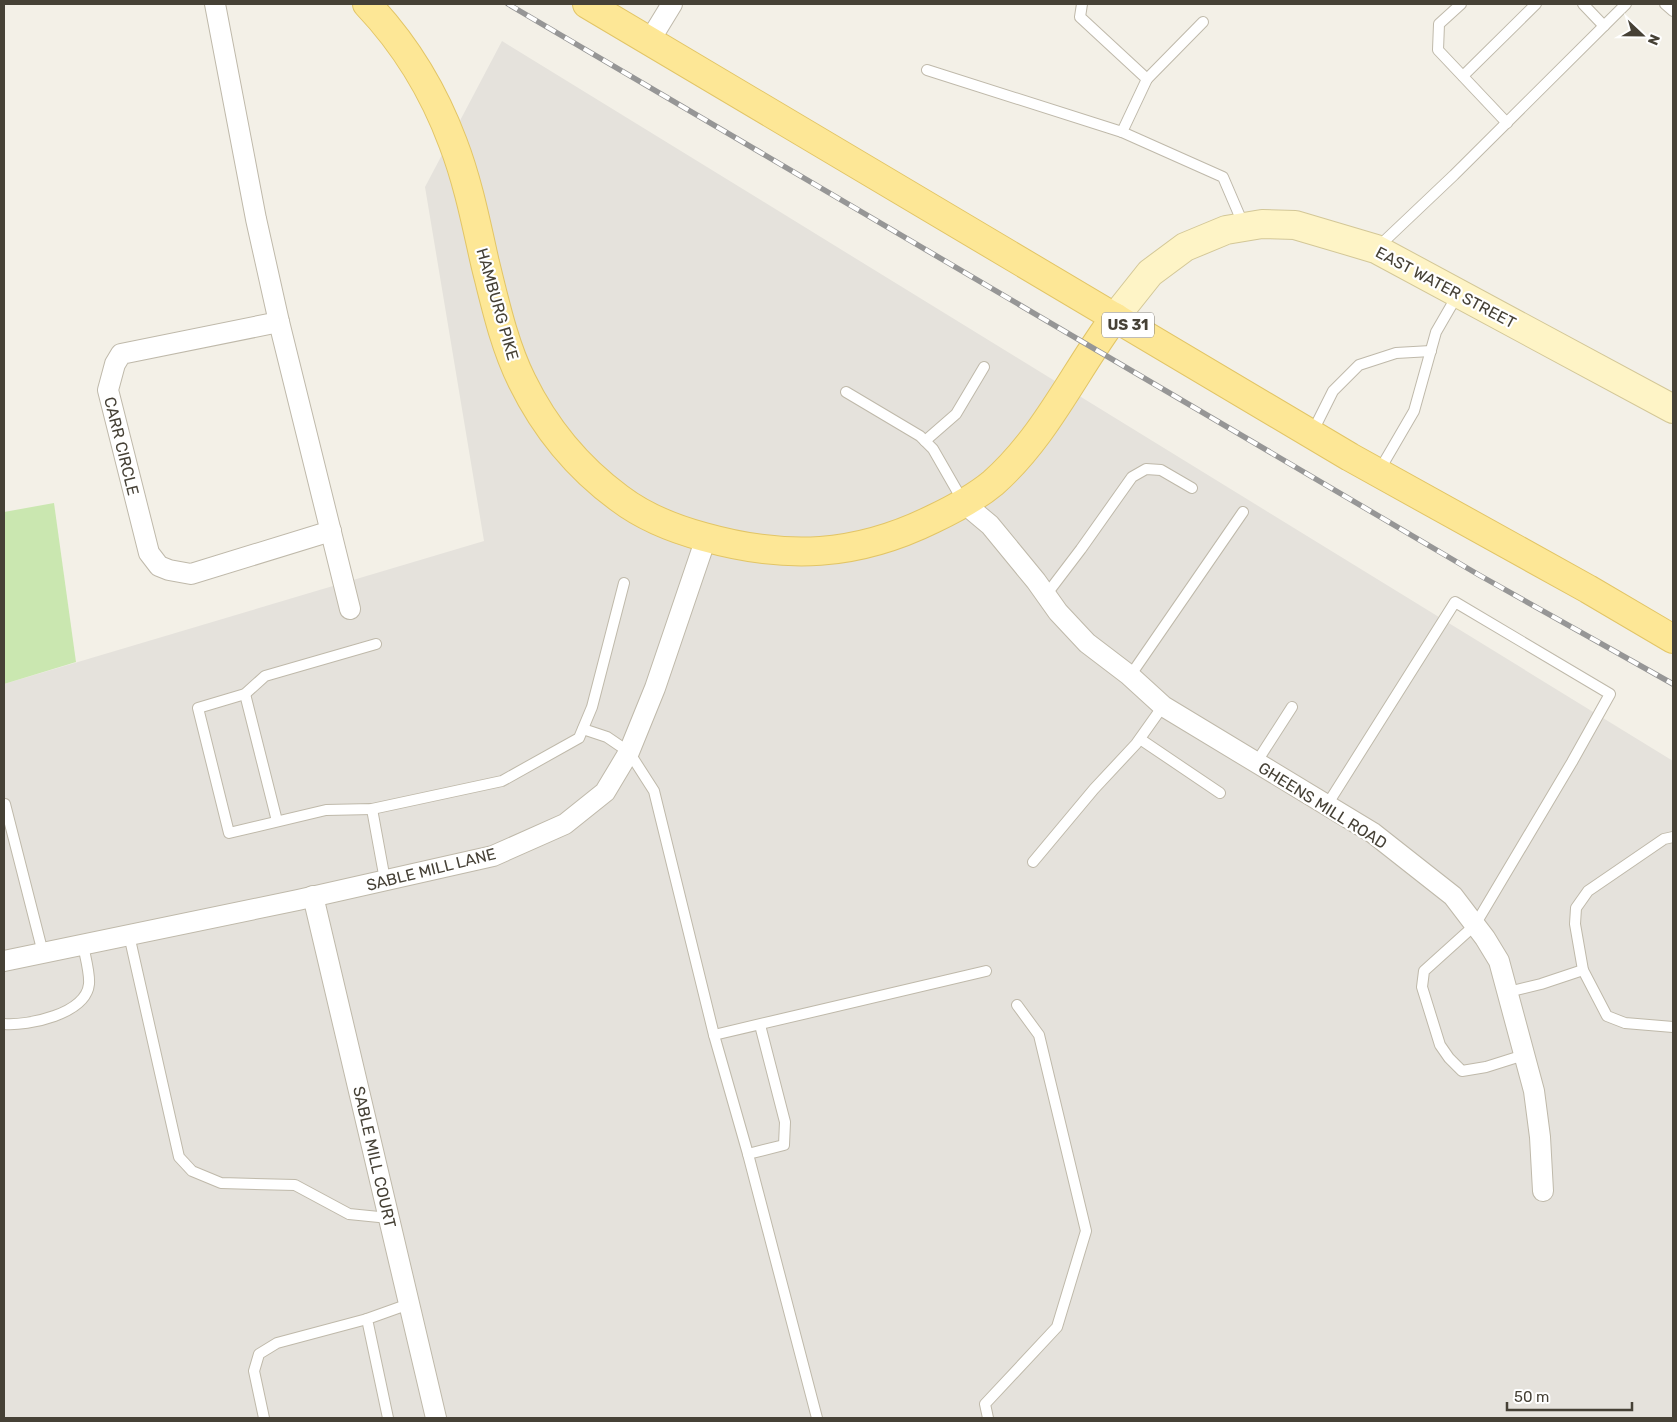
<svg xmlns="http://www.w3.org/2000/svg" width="1677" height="1422" viewBox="0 0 1677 1422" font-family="Rubik,sans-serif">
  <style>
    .industrial { fill: #e5e2dc }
    .green { fill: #cae7b0 }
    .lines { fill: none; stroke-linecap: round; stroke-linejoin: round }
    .lane-casing { stroke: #bfb9aa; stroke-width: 12 }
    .street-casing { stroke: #bfb9aa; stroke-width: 22 }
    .secondary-casing { stroke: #d3c797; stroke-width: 30 }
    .primary-casing { stroke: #e2c566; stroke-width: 30 }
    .lane { stroke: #fff; stroke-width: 10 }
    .street { stroke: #fff; stroke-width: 20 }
    .secondary { stroke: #fef4c6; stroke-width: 28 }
    .primary { stroke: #fde796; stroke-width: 28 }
    .rail-casing { stroke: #969696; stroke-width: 5.5 }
    .rail { stroke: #fff; stroke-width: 4; stroke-dasharray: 11; stroke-linecap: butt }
    .labels { text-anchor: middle; stroke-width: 4.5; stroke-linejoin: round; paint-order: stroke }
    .shield { fill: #fff; stroke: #7e7a72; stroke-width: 1 }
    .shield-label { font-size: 15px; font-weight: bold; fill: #464136 }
    .street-label { font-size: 16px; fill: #464136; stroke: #fff }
  </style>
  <rect width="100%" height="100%" fill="#f3f0e7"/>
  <!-- industrial -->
  <path class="industrial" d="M502,41L1673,761V1418H4V684L484,541L425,187Z"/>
  <!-- green -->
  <path class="green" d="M54,503L76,662L4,684V512Z"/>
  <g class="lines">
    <!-- lane casing -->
    <g class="lane-casing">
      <g id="lane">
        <path d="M1082,4L1080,17L1147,79L1122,132L1223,177L1244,226"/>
        <path d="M1461,4L1439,24L1438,50L1507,123"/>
        <path d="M1583,4L1604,26"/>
        <path d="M1665,4L1673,11"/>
        <path d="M927,70L1122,132"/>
        <path d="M1463,76L1536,4"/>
        <path d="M1147,79L1203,22"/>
        <path d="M1377,248L1454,175L1626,4"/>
        <path d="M846,392L920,436L933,449L964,503"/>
        <path d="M1312,433L1333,391L1359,365L1396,353L1431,351"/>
        <path d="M925,441L956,414L984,367"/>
        <path d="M1379,471L1414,411L1436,332L1458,294"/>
        <path d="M1046,595L1081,549L1132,477L1146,469L1161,470L1192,488"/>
        <path d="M376,644L265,676L245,694L198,708L229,833L326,810L372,809L502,781L579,738L592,707L624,583"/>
        <path d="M1130,676L1243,512"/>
        <path d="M245,694L277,821"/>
        <path d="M583,729L607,737L629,752L654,791L714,1035L748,1154L784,1145L785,1122L760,1025"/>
        <path d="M1140,739L1220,793"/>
        <path d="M1256,763L1292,707"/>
        <path d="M5,804L43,953"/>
        <path d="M1327,805L1455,602L1610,694L1572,762L1475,925L1424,971L1422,987L1440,1045L1449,1058L1462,1071L1486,1067L1524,1055"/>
        <path d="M372,809L385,880"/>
        <path d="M1673,837L1664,839L1588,891L1576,908L1575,924L1583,970L1607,1016L1625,1023L1673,1027"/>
        <path d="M1033,862L1094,789L1136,744L1163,706"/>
        <path d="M129,935L179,1157L192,1171L221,1183L295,1185L349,1214L389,1218"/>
        <path d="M1508,992L1541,984L1583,970"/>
        <path d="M4,1024C28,1026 86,1014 89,984C90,973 85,956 83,945"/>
        <path d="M714,1035L986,971"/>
        <path d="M748,1154L817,1418"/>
        <path d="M264,1418L254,1371L259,1354L277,1343L367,1319"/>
        <path d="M388,1418L367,1319L409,1304"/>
        <path d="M988,1418L985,1404L1057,1327L1086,1231L1039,1035L1017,1005"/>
      </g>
    </g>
    <!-- street casing -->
    <g class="street-casing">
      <g id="street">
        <path d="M215,4L256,219L279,322L350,609"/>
        <path d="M650,40L672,4"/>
        <path d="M279,322L121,354L115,364L108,390L149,553L159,566L169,570L191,574L331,531"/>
        <path d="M965,504L990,525L1036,581L1058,612L1087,643L1129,675L1163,706L1373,833L1453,896L1485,938L1499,961L1534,1091L1540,1137L1543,1191"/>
        <path d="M313,896L436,1418"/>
        <path d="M4,961L298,900L493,856L565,824L605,792L629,752L655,688L706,538"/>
      </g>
    </g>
    <!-- secondary casing -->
    <g class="secondary-casing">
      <path id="secondary" d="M1115,317L1150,273L1185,247L1226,230L1262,224L1295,225L1376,249L1673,409"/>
    </g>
    <!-- primary casing -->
    <g class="primary-casing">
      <g id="primary">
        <path d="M367,4C405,44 434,92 453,143C468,182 476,223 485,263C495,303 504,345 522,381C545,428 577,467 619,498C644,517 674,529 704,537C786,560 856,557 933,519C954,509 975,498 993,483C1046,436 1074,372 1115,317"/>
        <path d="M587,4L1350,457L1588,589L1673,639"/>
      </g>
    </g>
    <!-- lane -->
    <use href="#lane" class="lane"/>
    <!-- street -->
    <use href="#street" class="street"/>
    <!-- secondary -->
    <use href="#secondary" class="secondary"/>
    <!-- primary -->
    <use href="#primary" class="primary"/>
    <!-- rail casing -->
    <g class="rail-casing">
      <path id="rail" d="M508,4L1479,575L1673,684"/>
    </g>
    <!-- rail -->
    <use href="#rail" class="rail"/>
  </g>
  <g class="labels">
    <!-- shield labels -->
    <rect class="shield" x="1102" y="312.5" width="52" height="25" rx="4"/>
    <g class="shield-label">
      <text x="1128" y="330">US 31</text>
    </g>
    <!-- street labels -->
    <g class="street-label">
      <text transform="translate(1446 287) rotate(28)" y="6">EAST WATER STREET</text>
      <text transform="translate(498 304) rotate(74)" y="6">HAMBURG PIKE</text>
      <text transform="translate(122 446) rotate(76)" y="6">CARR CIRCLE</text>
      <text transform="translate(1323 805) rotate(32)" y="6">GHEENS MILL ROAD</text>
      <text transform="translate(431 869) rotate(-14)" y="6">SABLE MILL LANE</text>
      <text transform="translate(375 1157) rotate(77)" y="6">SABLE MILL COURT</text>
    </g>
  </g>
  <!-- border -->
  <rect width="1677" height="1422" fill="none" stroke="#464136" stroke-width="10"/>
  <!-- north arrow -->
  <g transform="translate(1642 35) rotate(112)" stroke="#ffffff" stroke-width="4" paint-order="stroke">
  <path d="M0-4L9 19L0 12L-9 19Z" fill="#464136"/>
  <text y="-8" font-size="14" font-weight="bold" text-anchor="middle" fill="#464136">N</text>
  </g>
  <!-- scale -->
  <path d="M1507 1402v8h125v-8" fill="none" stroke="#464136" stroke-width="2.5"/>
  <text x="1514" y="1402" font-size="15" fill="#464136" stroke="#ffffff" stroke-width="4" paint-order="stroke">50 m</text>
</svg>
